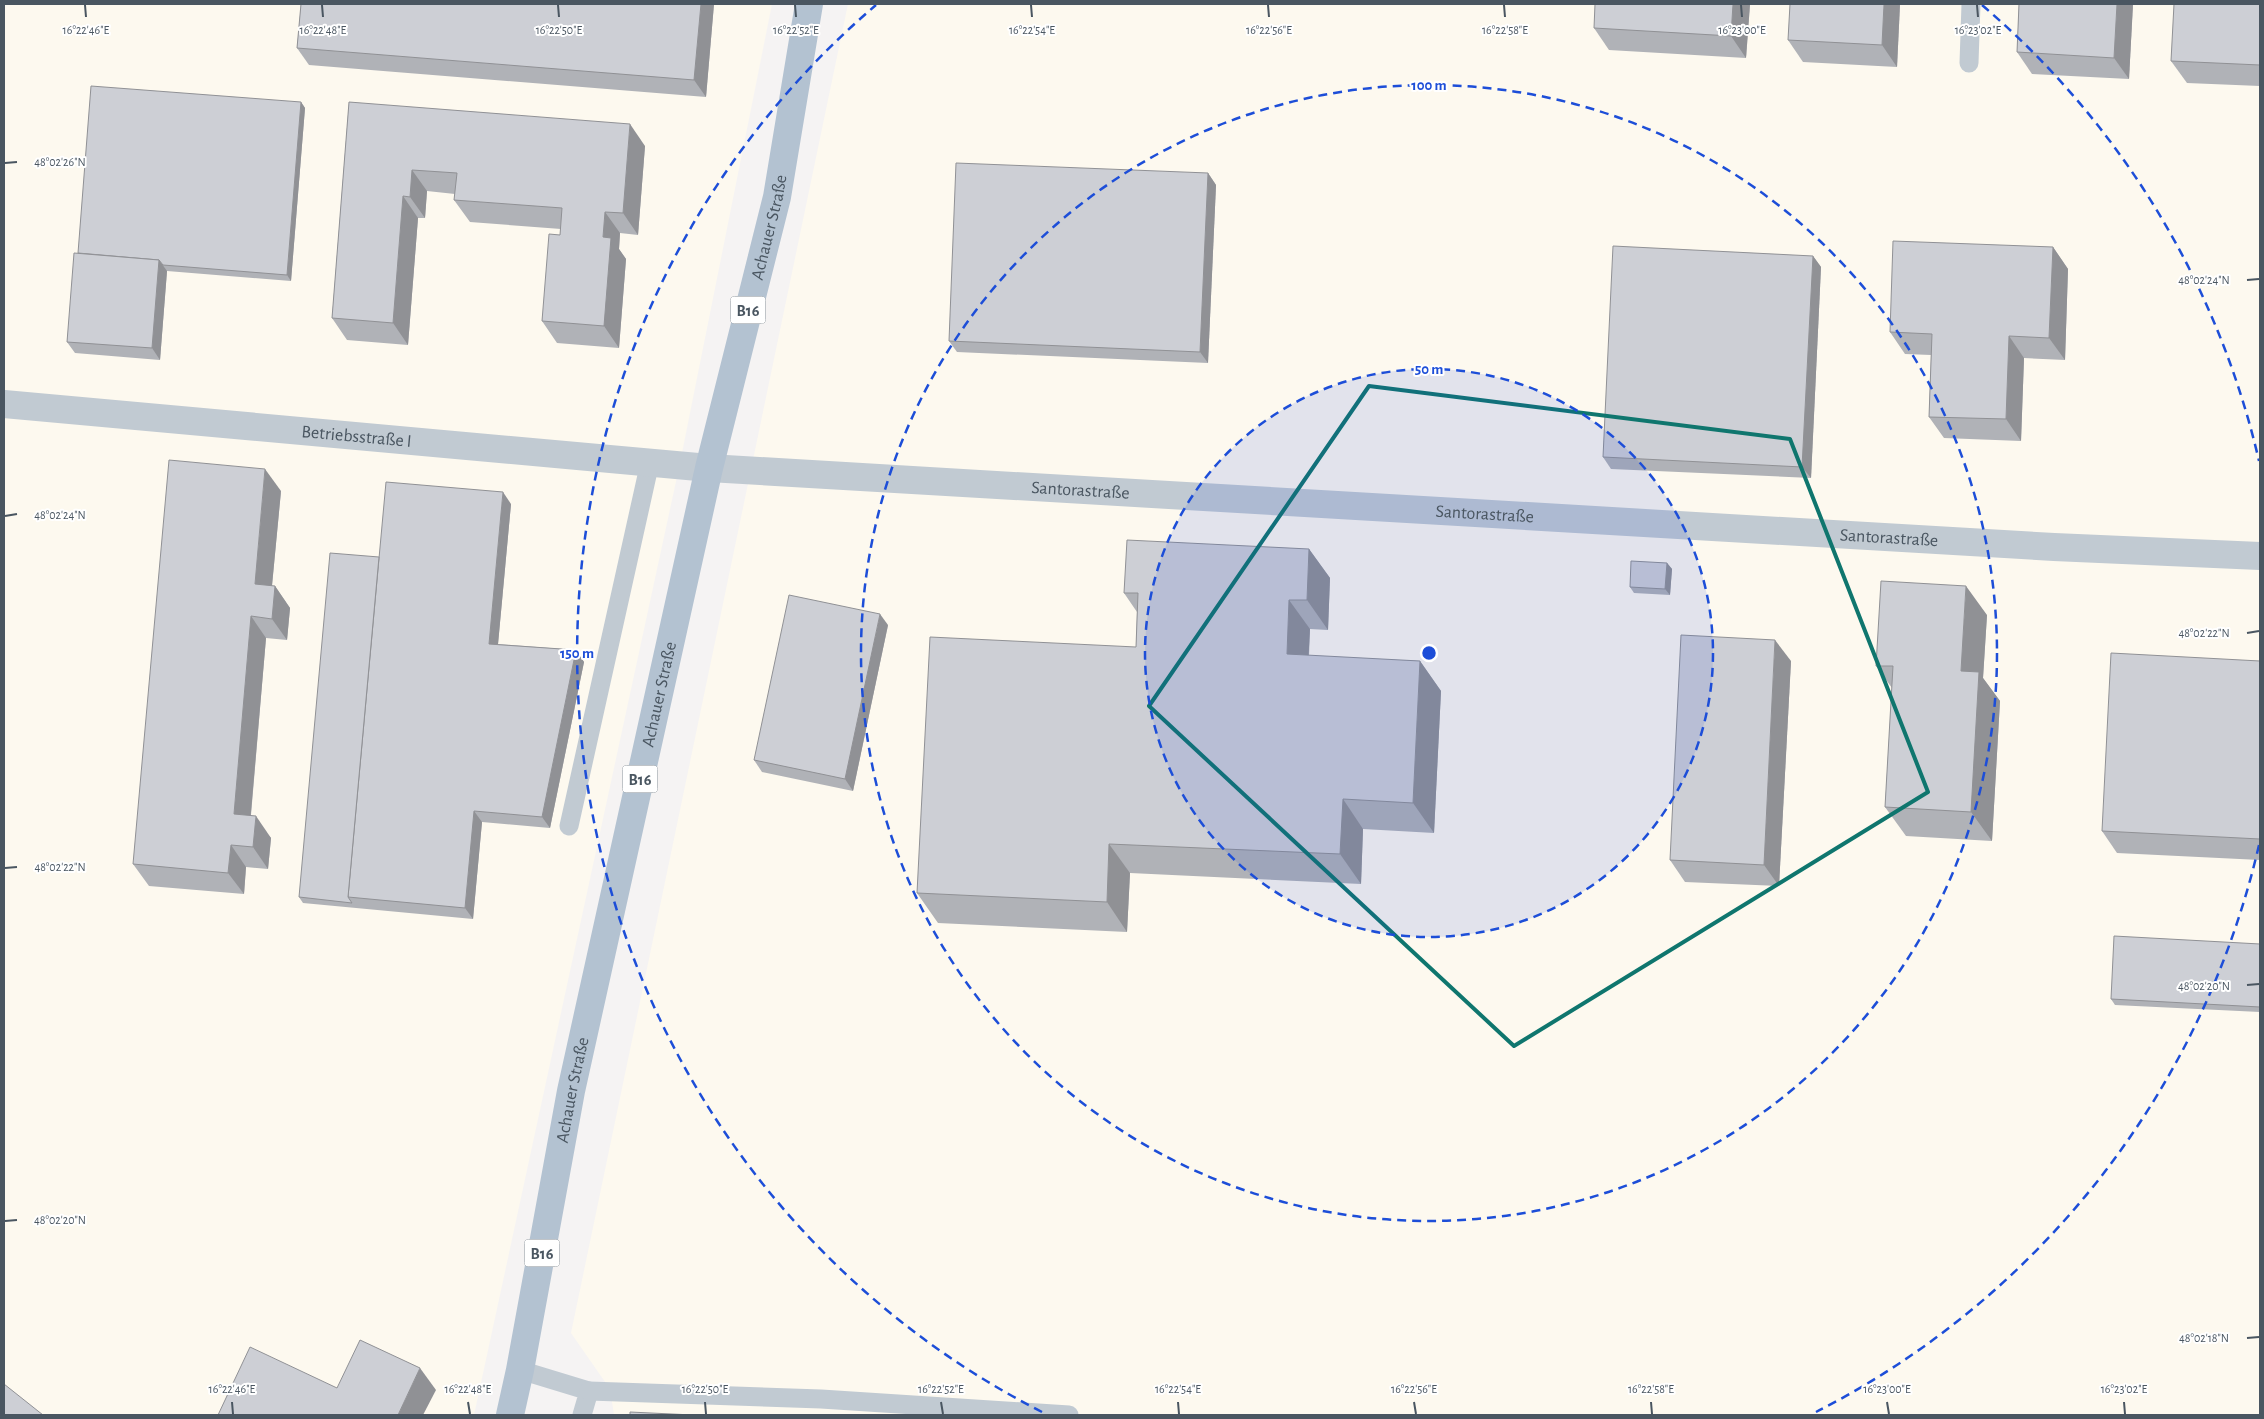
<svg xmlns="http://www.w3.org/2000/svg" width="2264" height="1419" viewBox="0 0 2264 1419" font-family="'Alegreya Sans',sans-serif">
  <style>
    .commercial { fill: #fdf9ef }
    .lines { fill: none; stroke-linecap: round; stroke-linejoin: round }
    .service { stroke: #c1cad2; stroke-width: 19 }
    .minor { stroke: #c1cad2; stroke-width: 28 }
    .primary { stroke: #b3c2d1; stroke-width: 28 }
    .wall { fill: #b0b2b7 }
    .shaded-wall { fill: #909195 }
    .building { fill: #cdcfd5; stroke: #909195 }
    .marked { fill: none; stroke: #0f766e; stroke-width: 4; stroke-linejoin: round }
    .ticks { fill: none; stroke: #4a5661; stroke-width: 2 }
    .ring { fill: none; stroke: #1d4ed8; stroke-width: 2.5; stroke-dasharray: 9 6 }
    .labels { text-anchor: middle; stroke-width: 4; stroke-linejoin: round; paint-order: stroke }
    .shield { fill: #fff; stroke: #808990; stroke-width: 1 }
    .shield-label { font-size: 16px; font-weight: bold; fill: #4a5661 }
    .street-label { font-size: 18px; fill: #4a5661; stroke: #fff }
    .ticks-label { font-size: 12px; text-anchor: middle; fill: #4a5661; stroke: #fff; stroke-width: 4; stroke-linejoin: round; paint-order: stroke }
    .centre { fill: #1d4ed8; stroke: #fff; stroke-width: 2.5 }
    .ring-label { font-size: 15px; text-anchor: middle; font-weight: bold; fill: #1d4ed8; stroke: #fff; stroke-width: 4; stroke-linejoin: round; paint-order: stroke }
  </style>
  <rect width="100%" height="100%" fill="#f5f3f3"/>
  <!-- commercial -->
  <g class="commercial">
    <path d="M4,4H772L680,463L474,1415H4Z"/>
    <path d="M848,4H2260V1415H614L610,1389L571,1333Z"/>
  </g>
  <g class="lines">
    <!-- service -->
    <g class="service">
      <path d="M1969,63L1971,4"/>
      <path d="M569,826L650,462"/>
      <path d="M520,1370L589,1391L582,1415"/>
      <path d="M589,1391L821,1399L1069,1415"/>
    </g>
    <!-- minor -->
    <path class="minor" id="s1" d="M4,404L709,468L2054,547L2260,556"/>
    <!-- primary -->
    <path class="primary" id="s2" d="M510,1415L520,1370L571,1091L709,468L777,197L809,4"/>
  </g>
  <!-- wall -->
  <g class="wall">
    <path d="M301,4H714L706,97L309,65L297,48Z"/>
    <path d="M1750,4L1746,58L1609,50L1594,28Z"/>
    <path d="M1900,4L1897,67L1803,62L1788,40Z"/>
    <path d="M2019,4H2133L2129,79L2032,74L2017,52Z"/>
    <path d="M2260,4V86L2187,83L2171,61Z"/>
    <path d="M301,102L305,108L291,281L167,271L160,360L75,353L67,342L78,253Z"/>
    <path d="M349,102L645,146L638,235L620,233L619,249L626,259L619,348L557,343L542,321L560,235L561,229L470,222L454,200L455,194L427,191L425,218H418L408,345L347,340L332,318Z"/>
    <path d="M1208,173L1216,185L1208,363L957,352L949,341Z"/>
    <path d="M2053,247L2068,269L2065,360L2024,358L2021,441L1944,438L1929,417L1931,355L1905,354L1890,332Z"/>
    <path d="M1813,256L1821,267L1811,478L1611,469L1603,457Z"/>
    <path d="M281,491L272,586H275L290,608L287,640L266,638L251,815L271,838L268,869L246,867L244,894L149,886L133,864Z"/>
    <path d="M511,504L498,644L576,650L584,662L550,828L482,822L473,919L303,903L299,897L379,557Z"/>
    <path d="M1309,549L1330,578L1328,630L1310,629L1309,656L1420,661L1441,691L1434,833L1363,829L1361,884L1130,873L1127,932L938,923L917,893L1136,647L1137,612L1124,593Z"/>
    <path d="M1667,563L1672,569L1670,595L1634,593L1630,587Z"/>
    <path d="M1987,615L1983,678L2000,701L1992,841L1906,836L1885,807L1892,688L1876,666Z"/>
    <path d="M888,625L853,791L762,772L754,760Z"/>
    <path d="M1791,661L1779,886L1685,882L1670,860Z"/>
    <path d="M2260,661V860L2117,853L2102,831Z"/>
    <path d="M2260,944V1012L2115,1005L2111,999Z"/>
  </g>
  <!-- shaded-wall -->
  <g class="shaded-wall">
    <path d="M701,4H714L706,97L694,80Z"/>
    <path d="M1733,4H1750L1746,58L1731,36Z"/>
    <path d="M1884,4H1900L1897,67L1882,45Z"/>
    <path d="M2117,4H2133L2129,79L2114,58Z"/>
    <path d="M301,102L305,108L291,281L287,275Z"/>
    <path d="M630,124L645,146L638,235L623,213Z"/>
    <path d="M412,170L427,191L425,218L410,197Z"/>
    <path d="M1208,173L1216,185L1208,363L1200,352Z"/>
    <path d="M403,196L418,218L408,345L393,323Z"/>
    <path d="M605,212L620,233L619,249L626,259L619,348L604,326L603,237Z"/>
    <path d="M2053,247L2068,269L2065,360L2049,338Z"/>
    <path d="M1813,256L1821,267L1811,478L1802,467Z"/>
    <path d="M159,260L167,271L160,360L152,348Z"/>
    <path d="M2009,336L2024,358L2021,441L2006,419Z"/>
    <path d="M265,469L281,491L270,606L255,584Z"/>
    <path d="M503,492L511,504L497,655L489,644Z"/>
    <path d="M1309,549L1330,578L1328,630L1307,600Z"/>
    <path d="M1667,563L1672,569L1670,595L1665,589Z"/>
    <path d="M275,586L290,608L287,640L272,619Z"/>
    <path d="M1966,586L1987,615L1983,678L2000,701L1992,841L1971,812L1961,671Z"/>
    <path d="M1289,600L1310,629L1307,684L1287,654Z"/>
    <path d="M880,614L888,625L853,791L845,779Z"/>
    <path d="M251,616L266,638L249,835L234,814Z"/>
    <path d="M1775,640L1791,661L1779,886L1764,865Z"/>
    <path d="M576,650L584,662L550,828L542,817Z"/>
    <path d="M1420,661L1441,691L1434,833L1413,803Z"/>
    <path d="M1343,799L1363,829L1361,884L1340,854Z"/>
    <path d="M474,811L482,822L473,919L465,908Z"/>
    <path d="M256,816L271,838L268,869L253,847Z"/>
    <path d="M1109,844L1130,873L1127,932L1107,902Z"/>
    <path d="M231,845L246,867L244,894L228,873Z"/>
    <path d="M420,1368L436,1390L423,1415H398Z"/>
  </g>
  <!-- building -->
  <g class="building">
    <path d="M301,4H701L694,80L297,48Z"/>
    <path d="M1595,4H1733L1731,36L1594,28Z"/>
    <path d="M1790,4H1884L1882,45L1788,40Z"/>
    <path d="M2019,4H2117L2114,58L2017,52Z"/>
    <path d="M2174,4H2260V65L2171,61Z"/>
    <path d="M91,86L301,102L287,275L163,265L159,260L78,253Z"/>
    <path d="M349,102L630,124L623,213L605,212L603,237L611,238L604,326L542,321L549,234L560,235L562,208L454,200L457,173L412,170L410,197L403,196L393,323L332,318Z"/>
    <path d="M956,163L1208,173L1200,352L949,341Z"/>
    <path d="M1893,241L2053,247L2049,338L2009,336L2006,419L1929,417L1932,334L1890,332Z"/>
    <path d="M1613,246L1813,256L1802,467L1603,457Z"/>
    <path d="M74,253L159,260L152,348L67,342Z"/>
    <path d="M169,460L265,469L255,584L275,586L272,619L251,616L234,814L256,816L253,847L231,845L228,873L133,864Z"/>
    <path d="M386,482L503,492L489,644L576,650L542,817L474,811L465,908L348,897Z"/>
    <path d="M1127,540L1309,549L1307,600H1289L1287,654L1420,661L1413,803L1343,799L1340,854L1109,844L1107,902L917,893L930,637L1136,647L1138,593H1124Z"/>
    <path d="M330,553L379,557L348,897L352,903L299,897Z"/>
    <path d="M1631,561L1667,563L1665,589L1630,587Z"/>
    <path d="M1881,581L1966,586L1961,671L1979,672L1971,812L1885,807L1893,666H1876Z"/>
    <path d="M789,595L880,614L845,779L754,760Z"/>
    <path d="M1681,635L1775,640L1764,865L1670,860Z"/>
    <path d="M2111,653L2260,661V839L2102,831Z"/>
    <path d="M2114,936L2260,944V1007L2111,999Z"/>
    <path d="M360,1340L420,1368L398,1415H218L250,1347L337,1388Z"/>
    <path d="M4,1384L43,1415H4Z"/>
    <path d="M630,1412L693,1415H630Z"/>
  </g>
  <!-- marked area -->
  <path class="marked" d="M1369,386L1790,439L1928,792L1514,1046L1149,706Z"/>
  <!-- ticks -->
  <path class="ticks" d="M85,5L86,17M322,5L323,17M558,5L559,17M795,5L796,17M1031,5L1032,17M1268,5L1269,17M1504,5L1505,17M1741,5L1742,17M1977,5L1978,17M5,163L17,162M2247,280L2259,279M5,516L17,514M2247,633L2259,631M5,868L17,867M2247,985L2259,984M5,1221L17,1220M2247,1338L2259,1337M232,1402L233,1414M468,1402L470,1414M705,1402L706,1414M941,1402L943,1414M1178,1402L1179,1414M1414,1402L1416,1414M1651,1402L1652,1414M1887,1402L1889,1414M2124,1402L2125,1414"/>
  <!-- distance rings -->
  <circle cx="1429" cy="653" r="284" fill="#1d4ed8" fill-opacity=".12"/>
  <g class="ring">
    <circle cx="1429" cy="653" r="284"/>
    <circle cx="1429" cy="653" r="568"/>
    <path d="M2259 845A852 852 0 0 1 1816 1412M1042 1412A852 852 0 0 1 876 5M1982 5A852 852 0 0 1 2259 461"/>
  </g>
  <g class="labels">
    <!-- shield labels -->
    <g class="shield">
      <rect x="730.5" y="296.5" width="35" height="27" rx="4"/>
      <rect x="622.5" y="765.5" width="35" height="27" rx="4"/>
      <rect x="524.5" y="1239.5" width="35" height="27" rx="4"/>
    </g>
    <g class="shield-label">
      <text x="748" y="316">B16</text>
      <text x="640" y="785">B16</text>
      <text x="542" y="1259">B16</text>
    </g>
    <!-- street labels -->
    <g class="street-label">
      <text dy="6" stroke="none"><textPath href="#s2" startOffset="1216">Achauer Straße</textPath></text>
      <text dy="6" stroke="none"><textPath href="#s1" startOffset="354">Betriebsstraße I</textPath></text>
      <text dy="6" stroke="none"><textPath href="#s1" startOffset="1080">Santorastraße</textPath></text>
      <text dy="6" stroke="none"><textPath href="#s1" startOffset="1485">Santorastraße</textPath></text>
      <text dy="6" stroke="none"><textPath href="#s1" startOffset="1890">Santorastraße</textPath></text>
      <text dy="6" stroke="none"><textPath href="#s2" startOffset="736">Achauer Straße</textPath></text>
      <text dy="6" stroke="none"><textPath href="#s2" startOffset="331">Achauer Straße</textPath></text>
    </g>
  </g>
  <g class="ticks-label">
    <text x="86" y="34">16°22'46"E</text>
    <text x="323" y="34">16°22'48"E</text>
    <text x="559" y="34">16°22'50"E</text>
    <text x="796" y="34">16°22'52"E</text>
    <text x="1032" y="34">16°22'54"E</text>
    <text x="1269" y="34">16°22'56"E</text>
    <text x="1505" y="34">16°22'58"E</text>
    <text x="1742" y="34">16°23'00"E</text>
    <text x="1978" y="34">16°23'02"E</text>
    <text x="60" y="166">48°02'26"N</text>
    <text x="2204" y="284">48°02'24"N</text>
    <text x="60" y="519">48°02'24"N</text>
    <text x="2204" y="637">48°02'22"N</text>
    <text x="60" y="871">48°02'22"N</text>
    <text x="2204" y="990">48°02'20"N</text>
    <text x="60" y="1224">48°02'20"N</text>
    <text x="2204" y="1342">48°02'18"N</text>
    <text x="232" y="1393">16°22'46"E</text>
    <text x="468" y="1393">16°22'48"E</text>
    <text x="705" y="1393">16°22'50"E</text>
    <text x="941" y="1393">16°22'52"E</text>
    <text x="1178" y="1393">16°22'54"E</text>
    <text x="1414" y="1393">16°22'56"E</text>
    <text x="1651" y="1393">16°22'58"E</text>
    <text x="1887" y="1393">16°23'00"E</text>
    <text x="2124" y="1393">16°23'02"E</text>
  </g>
  <circle cx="1429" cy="653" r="8" class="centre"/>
  <g class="ring-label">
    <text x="1429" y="90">100 m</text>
    <text x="1429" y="374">50 m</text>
    <text x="577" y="658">150 m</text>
  </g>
  <!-- border -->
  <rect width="2264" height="1419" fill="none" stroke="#4a5661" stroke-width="10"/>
</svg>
